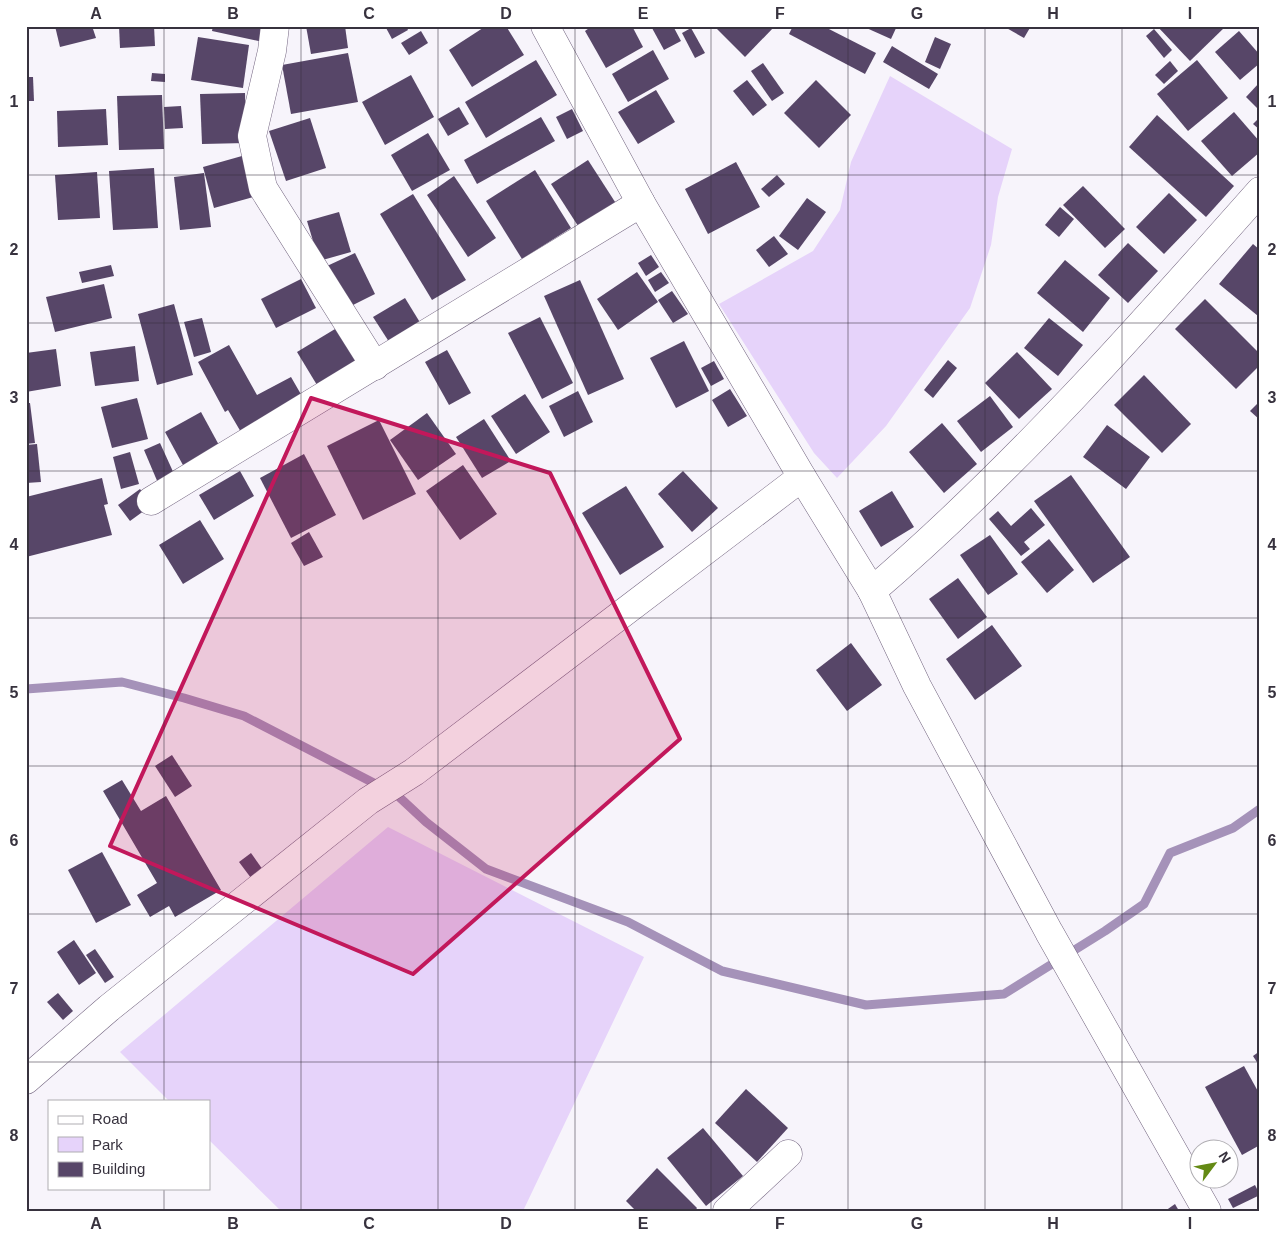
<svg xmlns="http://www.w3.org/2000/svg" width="1286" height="1237" viewBox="0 0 1286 1237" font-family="Helvetica,sans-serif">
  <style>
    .green { fill: #e6d3fa }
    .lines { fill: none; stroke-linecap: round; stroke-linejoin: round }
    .stream { stroke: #a592b9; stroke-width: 9 }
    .building { fill: #574668 }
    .street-casing { stroke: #72647f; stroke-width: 29 }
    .street { stroke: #fff; stroke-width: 28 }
    .marked { fill: #c2185b; fill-opacity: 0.2; stroke: #c2185b; stroke-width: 4; stroke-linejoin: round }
    .grid { fill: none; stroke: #37323e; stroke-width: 1; stroke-opacity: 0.55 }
    .neatline { fill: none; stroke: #37323e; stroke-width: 2 }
    .grid-label { font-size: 16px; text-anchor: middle; font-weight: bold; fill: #37323e }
  </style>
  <rect width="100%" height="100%" fill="#f7f4fb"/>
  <!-- green -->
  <g class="green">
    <path d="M890,76L1012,149L998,197L991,245L970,308L886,426L837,478L814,453L719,304L813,251L840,210L851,162Z"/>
    <path d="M388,827L644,957L523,1211H281L209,1140V1101H169L120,1052Z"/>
  </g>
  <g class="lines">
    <!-- stream -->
    <path class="stream" d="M26,689L122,682L184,698L244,716L397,795L426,822L486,869L628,922L722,971L866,1005L1004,994L1105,931L1144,904L1170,853L1233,828L1260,809"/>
  </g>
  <!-- building -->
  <g class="building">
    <path d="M55,26H92L96,38L60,47Z"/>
    <path d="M119,26H154L155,46L120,48Z"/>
    <path d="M213,26H266L263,42L212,31Z"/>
    <path d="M306,26H345L348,48L311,54Z"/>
    <path d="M385,26H406L408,30L392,39Z"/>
    <path d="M486,26H506L524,55L472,87L449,50Z"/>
    <path d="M592,26H632L643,47L606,68L585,31Z"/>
    <path d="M655,26H673L681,41L664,50L652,28Z"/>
    <path d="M714,26H775L745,57Z"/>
    <path d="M793,26H823L876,53L865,74L789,34Z"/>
    <path d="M862,26H897L891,39Z"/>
    <path d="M1003,26H1031L1024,38Z"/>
    <path d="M1157,26H1226L1190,61Z"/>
    <path d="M691,28L705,53L695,58L682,33Z"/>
    <path d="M1154,29L1172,50L1164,58L1146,36Z"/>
    <path d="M421,31L428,43L409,55L401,43Z"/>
    <path d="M1239,31L1260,55V63L1240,80L1215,52Z"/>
    <path d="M198,37L249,45L243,88L191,80Z"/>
    <path d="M935,37L951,44L940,69L925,62Z"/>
    <path d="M892,46L938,74L929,89L883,62Z"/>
    <path d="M653,50L669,79L628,102L612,74Z"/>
    <path d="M348,53L358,102L291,114L282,65Z"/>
    <path d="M536,60L557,95L486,138L465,102Z"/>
    <path d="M1197,60L1228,98L1188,131L1157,94Z"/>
    <path d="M1170,61L1178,71L1164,84L1155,75Z"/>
    <path d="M763,63L784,93L772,101L751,71Z"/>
    <path d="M152,73L165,74V82L151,81Z"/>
    <path d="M411,75L434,117L385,145L362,102Z"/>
    <path d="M26,77H33L34,101H26Z"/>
    <path d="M747,80L767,105L753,116L733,91Z"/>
    <path d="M816,80L851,115L819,148L784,113Z"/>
    <path d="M1260,82V111L1246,97Z"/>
    <path d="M656,90L675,122L638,144L618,112Z"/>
    <path d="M245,93L246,143L202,144L200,94Z"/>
    <path d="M162,95L164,149L119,150L117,96Z"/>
    <path d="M181,106L183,128L165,129L164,107Z"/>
    <path d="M459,107L469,124L448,136L438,119Z"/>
    <path d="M106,109L108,145L58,147L57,111Z"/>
    <path d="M572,109L583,131L567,139L556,117Z"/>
    <path d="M1234,112L1260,142V152L1232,176L1201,141Z"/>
    <path d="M1157,115L1234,186L1206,217L1129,147Z"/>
    <path d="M541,117L555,141L477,184L464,160Z"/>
    <path d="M1260,117V130L1253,124Z"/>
    <path d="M310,118L326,168L286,181L269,131Z"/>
    <path d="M428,133L450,170L412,191L391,155Z"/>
    <path d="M249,154L260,195L214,208L203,167Z"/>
    <path d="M588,160L617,205L580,229L551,184Z"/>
    <path d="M736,162L760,207L708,234L685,189Z"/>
    <path d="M154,168L158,228L113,230L109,171Z"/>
    <path d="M26,170H28L29,201H26Z"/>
    <path d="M535,170L571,228L522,259L486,201Z"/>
    <path d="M97,172L100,218L58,220L55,175Z"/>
    <path d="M204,173L211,227L180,230L174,177Z"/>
    <path d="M777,175L785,184L769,197L761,189Z"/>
    <path d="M454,176L496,238L468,257L427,195Z"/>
    <path d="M1083,186L1125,229L1105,248L1063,205Z"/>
    <path d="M1169,193L1197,220L1164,254L1136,227Z"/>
    <path d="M413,194L466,280L432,300L380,214Z"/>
    <path d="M807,198L826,212L798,250L779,236Z"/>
    <path d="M1060,207L1074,219L1059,237L1045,225Z"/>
    <path d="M339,212L351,252L319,261L307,221Z"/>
    <path d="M774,236L788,254L769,267L756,250Z"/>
    <path d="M1128,243L1158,271L1128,303L1098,275Z"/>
    <path d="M1253,244L1260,250V314L1258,316L1219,284Z"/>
    <path d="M355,253L375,294L347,308L327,266Z"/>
    <path d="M651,255L659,267L646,276L638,263Z"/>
    <path d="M1065,260L1110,298L1083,332L1037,293Z"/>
    <path d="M111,265L114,276L82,283L79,272Z"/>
    <path d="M637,272L658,302L618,330L597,299Z"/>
    <path d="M661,272L669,283L655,292L648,280Z"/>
    <path d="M301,279L316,308L276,328L261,299Z"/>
    <path d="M580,280L624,379L588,395L544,296Z"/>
    <path d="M104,284L112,318L55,332L46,297Z"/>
    <path d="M672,291L688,314L673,323L658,300Z"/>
    <path d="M405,298L424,329L393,348L373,317Z"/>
    <path d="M1205,299L1260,354V365L1236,389L1175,329Z"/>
    <path d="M174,304L193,375L157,385L138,314Z"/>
    <path d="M540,317L573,383L542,399L508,333Z"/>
    <path d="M202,318L211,352L194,357L184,322Z"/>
    <path d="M1049,318L1083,345L1058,376L1024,348Z"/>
    <path d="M340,326L363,365L320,390L297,352Z"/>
    <path d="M684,341L709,391L676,408L650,358Z"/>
    <path d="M229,345L257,395L291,377L306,403L245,439L228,410L225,412L198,362Z"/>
    <path d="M135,346L139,381L95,386L90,352Z"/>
    <path d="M56,349L61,386L26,392V353Z"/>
    <path d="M447,350L471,393L449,405L425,362Z"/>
    <path d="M1017,352L1052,389L1019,419L985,383Z"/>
    <path d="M948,360L957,368L933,398L924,390Z"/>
    <path d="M714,361L724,379L711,386L701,368Z"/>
    <path d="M1144,375L1191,424L1162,453L1114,405Z"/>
    <path d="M730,389L747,416L728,427L712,400Z"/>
    <path d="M578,391L593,422L564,437L549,406Z"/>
    <path d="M525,394L550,432L516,454L491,416Z"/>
    <path d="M990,396L1013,427L981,452L957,421Z"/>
    <path d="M137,398L148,439L112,448L101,407Z"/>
    <path d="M1260,401V420L1250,411Z"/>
    <path d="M26,403H30L35,443L26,444Z"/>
    <path d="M201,412L220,447L184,467L165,432Z"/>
    <path d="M427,413L456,454L418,480L390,440Z"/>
    <path d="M484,419L511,461L482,478L456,437Z"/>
    <path d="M379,420L416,494L363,520L327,446Z"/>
    <path d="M942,423L977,464L944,493L909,452Z"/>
    <path d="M1107,425L1150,457L1126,489L1083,457Z"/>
    <path d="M160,443L175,476L158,483L144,450Z"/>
    <path d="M37,444L41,482L26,483V445Z"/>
    <path d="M130,452L139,484L121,489L113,457Z"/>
    <path d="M304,454L336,515L291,538L260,478Z"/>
    <path d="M463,465L497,514L460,540L426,491Z"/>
    <path d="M240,471L254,496L214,520L199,495Z"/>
    <path d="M683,471L718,508L692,532L658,494Z"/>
    <path d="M1071,475L1130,557L1093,583L1034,501Z"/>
    <path d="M102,478L108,504L104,505L112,535L26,557V497Z"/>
    <path d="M626,486L664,547L620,575L582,513Z"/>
    <path d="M140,489L152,505L130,521L118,505Z"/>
    <path d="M892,491L914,527L881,547L859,511Z"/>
    <path d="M1031,508L1045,525L1024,542L1030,549L1021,556L989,519L998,511L1011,526Z"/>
    <path d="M200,520L224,559L183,584L159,545Z"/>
    <path d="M309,532L323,557L304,566L291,543Z"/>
    <path d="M990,535L1018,574L988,595L960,555Z"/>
    <path d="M1049,539L1074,570L1047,593L1021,562Z"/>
    <path d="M958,578L987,617L958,639L929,599Z"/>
    <path d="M992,625L1022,666L975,700L946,659Z"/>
    <path d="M851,643L882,685L847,711L816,670Z"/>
    <path d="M172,755L192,786L175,797L155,766Z"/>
    <path d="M122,780L141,811L166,796L221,890L175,917L169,906L150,917L137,895L157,883L103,791Z"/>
    <path d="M102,852L131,905L96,923L68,870Z"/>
    <path d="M251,853L263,870L251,878L239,862Z"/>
    <path d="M74,940L96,973L79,985L57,952Z"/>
    <path d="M95,949L114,977L105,983L86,955Z"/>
    <path d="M58,993L73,1011L63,1020L47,1002Z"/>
    <path d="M1260,1051V1067L1253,1056Z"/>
    <path d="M1244,1066L1260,1095V1145L1242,1155L1205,1087Z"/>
    <path d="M746,1089L788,1128L757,1162L715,1123Z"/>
    <path d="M703,1128L743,1176L706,1206L667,1158Z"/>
    <path d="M657,1168L697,1208L695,1211H636L626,1201Z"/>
    <path d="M1255,1185L1260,1195L1233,1208L1228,1199Z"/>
    <path d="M1175,1204L1179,1211H1165Z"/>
  </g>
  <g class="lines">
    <!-- street casing -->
    <g class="street-casing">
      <g id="street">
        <path d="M275,26L272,51L252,136L263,188L375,366"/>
        <path d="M545,26L641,203L802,477L872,591L917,686L1049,932L1207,1211"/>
        <path d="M151,501L641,203"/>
        <path d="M872,591C1013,470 1137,330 1260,191"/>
        <path d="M26,1080L109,1008L368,801L414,772L802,477"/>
        <path d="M727,1211L788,1154"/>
      </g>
    </g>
    <!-- street -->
    <use href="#street" class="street"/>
  </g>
  <!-- marked area -->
  <path class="marked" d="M311,398L550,473L680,739L413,974L110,846Z"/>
  <!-- grid -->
  <path class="grid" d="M164,26V1101M301,26V1211M438,26V1211M575,26V1211M711,26V1211M848,26V1211M985,26V1211M1122,26V1211M26,175H1260M26,323H1260M26,471H1260M26,618H1260M26,766H1260M26,914H1260M26,1062H1260M164,1188V1211"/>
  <!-- border -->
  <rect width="1286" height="1237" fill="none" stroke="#ffffff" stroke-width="55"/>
  <!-- legend -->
  <rect x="48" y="1100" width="162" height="90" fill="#ffffff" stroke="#afadb2"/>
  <rect x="58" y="1116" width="25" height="8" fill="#ffffff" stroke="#afadb2"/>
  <text x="92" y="1124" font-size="15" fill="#37323e">Road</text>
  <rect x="58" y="1137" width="25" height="15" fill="#e6d3fa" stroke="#afadb2"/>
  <text x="92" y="1150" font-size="15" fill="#37323e">Park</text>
  <rect x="58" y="1162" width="25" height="15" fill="#574668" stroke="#afadb2"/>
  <text x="92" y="1174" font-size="15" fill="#37323e">Building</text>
  <!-- north arrow -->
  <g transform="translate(1214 1164) rotate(58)"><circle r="24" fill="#ffffff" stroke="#afadb2"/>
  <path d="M0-4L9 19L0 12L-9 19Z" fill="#648a14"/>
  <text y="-8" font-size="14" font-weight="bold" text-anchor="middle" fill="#37323e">N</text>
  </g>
  <rect x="28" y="28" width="1230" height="1182" class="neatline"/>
  <g class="grid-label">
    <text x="96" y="19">A</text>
    <text x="233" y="19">B</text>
    <text x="369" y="19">C</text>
    <text x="506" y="19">D</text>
    <text x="643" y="19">E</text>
    <text x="780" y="19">F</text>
    <text x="917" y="19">G</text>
    <text x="1053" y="19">H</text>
    <text x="1190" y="19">I</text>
    <text x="14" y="107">1</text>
    <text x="1272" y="107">1</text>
    <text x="14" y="255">2</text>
    <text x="1272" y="255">2</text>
    <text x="14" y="403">3</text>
    <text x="1272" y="403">3</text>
    <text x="14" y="550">4</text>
    <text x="1272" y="550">4</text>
    <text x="14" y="698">5</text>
    <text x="1272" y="698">5</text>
    <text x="14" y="846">6</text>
    <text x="1272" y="846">6</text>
    <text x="14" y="994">7</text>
    <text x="1272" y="994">7</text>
    <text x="14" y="1141">8</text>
    <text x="1272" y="1141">8</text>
    <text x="96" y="1229">A</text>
    <text x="233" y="1229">B</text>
    <text x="369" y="1229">C</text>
    <text x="506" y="1229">D</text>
    <text x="643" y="1229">E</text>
    <text x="780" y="1229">F</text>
    <text x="917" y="1229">G</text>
    <text x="1053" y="1229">H</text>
    <text x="1190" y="1229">I</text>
  </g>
</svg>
